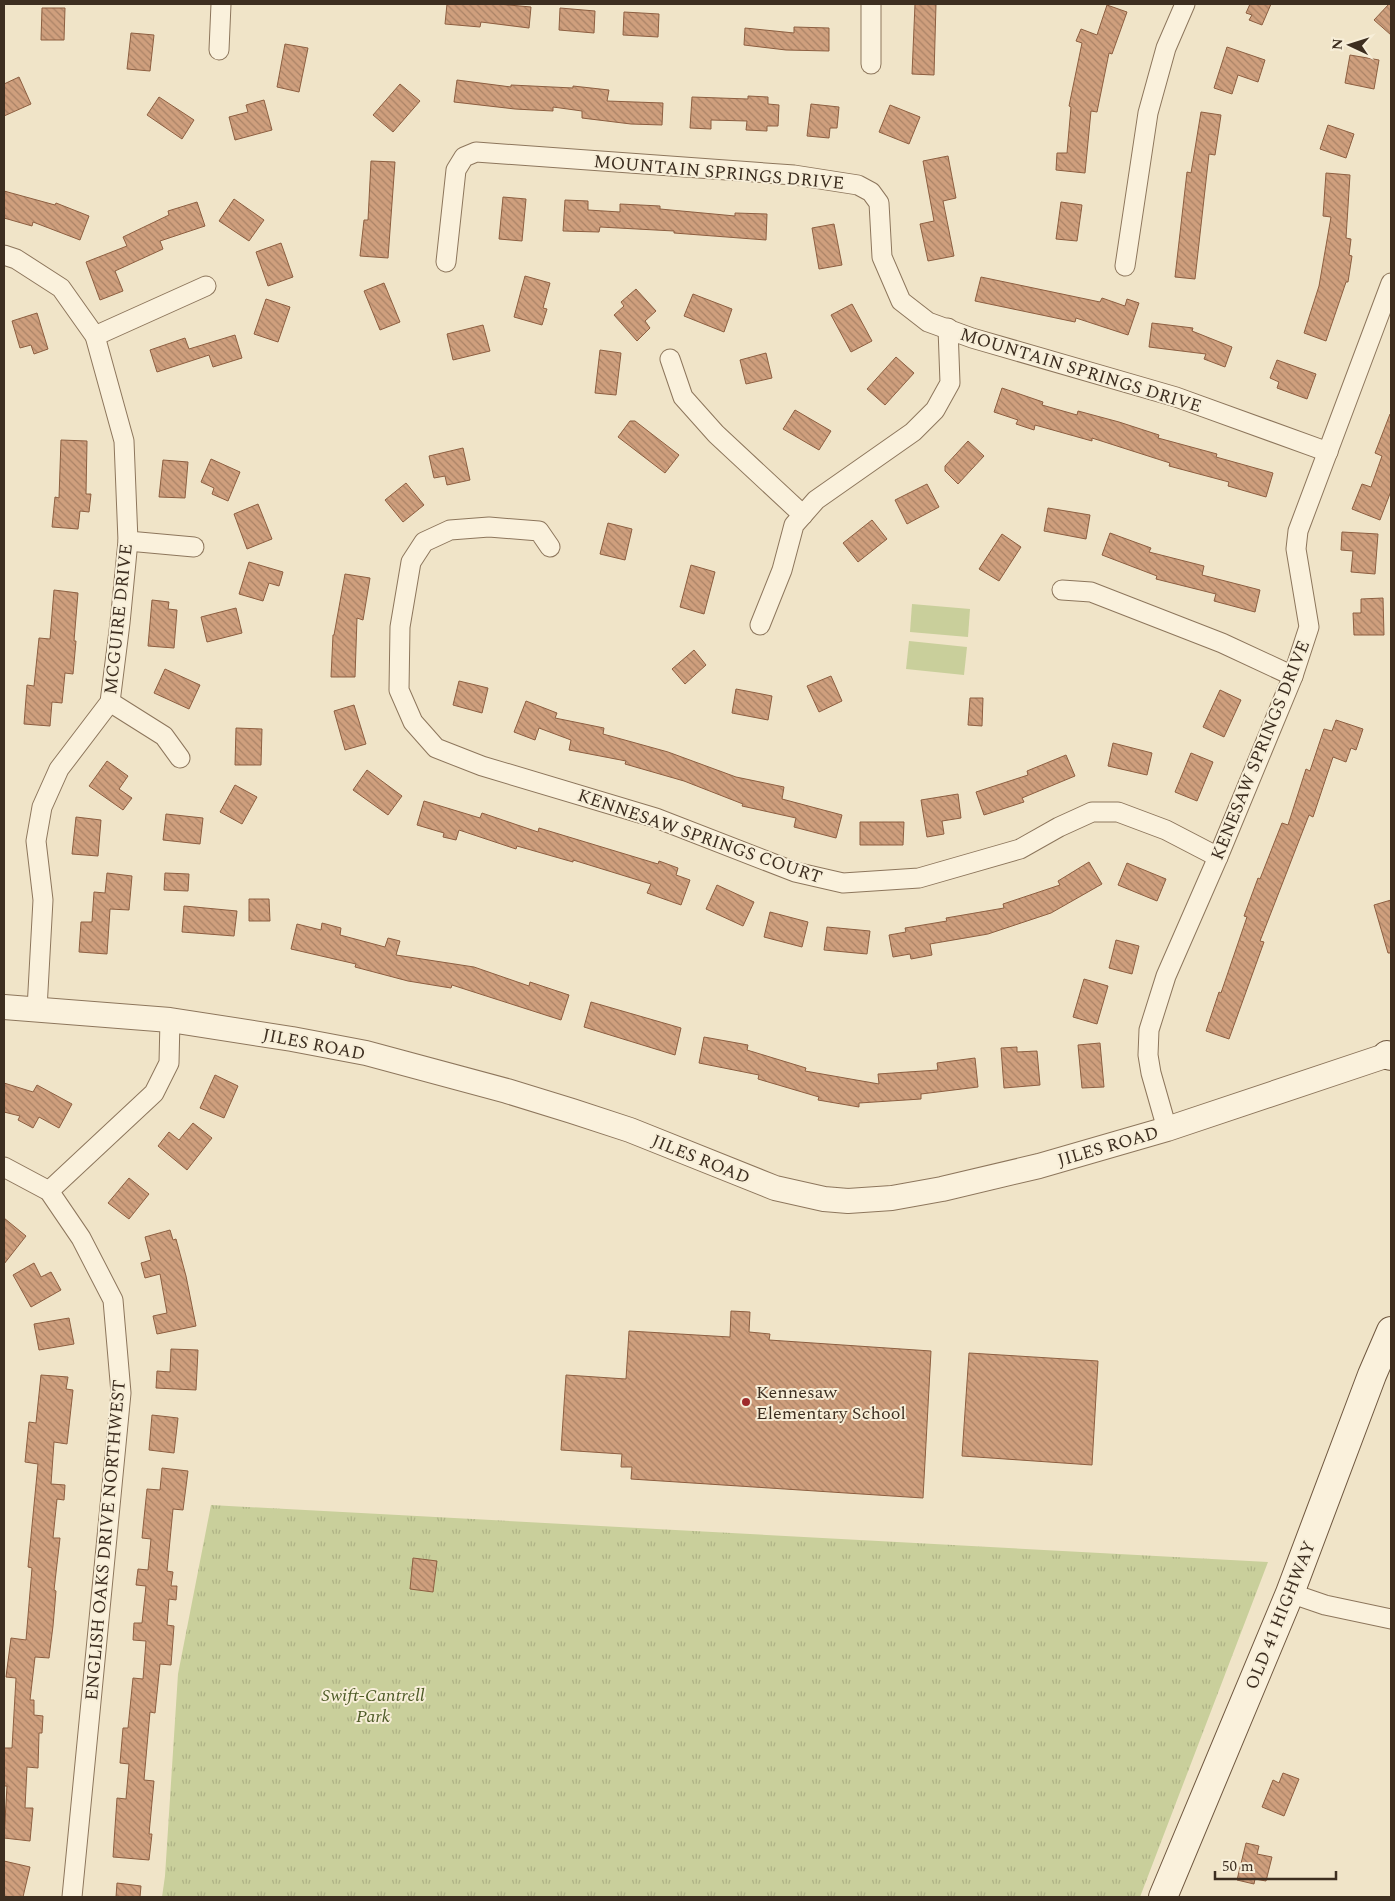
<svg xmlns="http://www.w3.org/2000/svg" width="1395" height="1901" viewBox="0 0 1395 1901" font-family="Spectral,serif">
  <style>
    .green { fill: #c9cf9b }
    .park { fill: url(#park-tufts) }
    .building { fill: url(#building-back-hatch); stroke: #8d5f41 }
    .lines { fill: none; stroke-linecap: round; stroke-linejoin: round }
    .minor-casing { stroke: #8d765c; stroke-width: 21 }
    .tertiary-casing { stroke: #8d765c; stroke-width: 26 }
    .secondary-casing { stroke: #6f573f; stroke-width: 30 }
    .minor { stroke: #faf1dc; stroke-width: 19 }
    .tertiary { stroke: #faf1dc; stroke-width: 24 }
    .secondary { stroke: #faf1dc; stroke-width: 28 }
    .poi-dot { fill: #9e2a2b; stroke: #f7eed8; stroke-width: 2 }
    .labels { text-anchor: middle; stroke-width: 4; stroke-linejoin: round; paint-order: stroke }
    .street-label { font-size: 18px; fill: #3d2e20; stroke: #f7eed8 }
    .poi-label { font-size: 18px; fill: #3d2e20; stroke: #f7eed8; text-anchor: start }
    .park-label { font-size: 18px; font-style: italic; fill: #4d5a26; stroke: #f7eed8 }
  </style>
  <defs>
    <pattern id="park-tufts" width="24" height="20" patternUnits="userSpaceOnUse" patternTransform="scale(1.25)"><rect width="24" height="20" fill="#c9cf9b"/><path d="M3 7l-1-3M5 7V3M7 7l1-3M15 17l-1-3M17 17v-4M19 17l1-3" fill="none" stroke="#aeb285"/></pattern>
    <pattern id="building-back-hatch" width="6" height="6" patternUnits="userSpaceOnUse" patternTransform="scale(1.25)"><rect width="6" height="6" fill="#cf9f7d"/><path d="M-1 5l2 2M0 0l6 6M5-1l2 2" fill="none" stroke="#a98266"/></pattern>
  </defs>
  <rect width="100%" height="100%" fill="#f0e4c8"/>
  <!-- green -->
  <g class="green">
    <path d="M912,604L970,609L968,637L910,632Z"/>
    <path d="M909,641L967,647L964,675L906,669Z"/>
  </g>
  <!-- park -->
  <path class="park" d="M211,1505L1268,1562L1140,1897H162L165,1876L178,1674Z"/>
  <!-- building -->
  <g class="building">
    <path d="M447,4H498L531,7L529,28L481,22L480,27L445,24Z"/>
    <path d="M915,4H936L934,75L912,74Z"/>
    <path d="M1250,4H1271L1262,25L1249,20L1252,15L1246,13Z"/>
    <path d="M1389,4H1391V35L1374,20Z"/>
    <path d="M1107,5L1127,12L1112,54L1109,53L1097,112L1091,111L1085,173L1056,170L1057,153H1067L1071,107L1069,106L1082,43L1076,41L1081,29L1097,35Z"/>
    <path d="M42,8H65L64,40H41Z"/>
    <path d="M560,8L595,11L594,33L559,30Z"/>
    <path d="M624,12L659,14L658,37L623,35Z"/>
    <path d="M794,27L829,28V51L786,50L744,45L745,28L794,33Z"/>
    <path d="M131,33L154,35L150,71L127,69Z"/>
    <path d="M285,44L308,48L299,92L277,87Z"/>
    <path d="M1227,47L1265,60L1258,82L1238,75L1232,94L1214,88Z"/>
    <path d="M1350,55L1379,60L1374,89L1345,83Z"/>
    <path d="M19,77L31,104L4,116V84Z"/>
    <path d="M457,80L511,87V85L573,88V86L609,90L607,101L663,103L662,125L631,124L582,118V111L553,107V111L515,109L454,102Z"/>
    <path d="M400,84L420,101L393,132L373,115Z"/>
    <path d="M748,96L768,97V104L779,105L778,126H767V131L746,130L747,121L711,120V129L690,128L692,97L748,99Z"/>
    <path d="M159,97L194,120L182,139L147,115Z"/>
    <path d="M264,100L272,130L235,140L229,117L248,112L246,105Z"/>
    <path d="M811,104L839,107L837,128H830L829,138L807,136Z"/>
    <path d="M890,105L920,117L909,144L879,132Z"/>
    <path d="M1201,112L1221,115L1215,155L1209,154L1195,279L1175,277L1187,172L1191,173Z"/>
    <path d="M1328,125L1354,134L1346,158L1320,149Z"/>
    <path d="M948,156L956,198L943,201L954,256L928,261L920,224L934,221L923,161Z"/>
    <path d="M371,161L395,162L388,258L360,256L364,220H368Z"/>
    <path d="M1326,173L1350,175L1346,238L1351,239L1349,255L1352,256L1348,282H1346L1326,341L1304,333L1319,286L1331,217L1323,216Z"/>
    <path d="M4,191L55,205L56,203L89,216L80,240L33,222L32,226L4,218Z"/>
    <path d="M503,197L526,199L522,241L499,239Z"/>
    <path d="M234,199L264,220L249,241L219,221Z"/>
    <path d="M565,200L588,201V210L620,212V204L660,206V209L735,216V213L767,214L766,240L674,233V231L600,227L599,232L563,231Z"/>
    <path d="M197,202L205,226L160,241L163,249L115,271L123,291L100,300L86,262L127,246L123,237L169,215L168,211Z"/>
    <path d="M1061,202L1082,205L1077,241L1056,239Z"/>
    <path d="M834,224L842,265L819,269L812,228Z"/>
    <path d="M281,243L293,277L268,286L256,252Z"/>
    <path d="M525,276L550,283L543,308L547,309L542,325L514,317Z"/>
    <path d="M981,277L1100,302L1102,298L1125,306L1127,299L1139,303L1128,335L1076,318L1075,322L975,301Z"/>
    <path d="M384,283L400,322L380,330L364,291Z"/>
    <path d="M636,289L656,311L645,321L650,328L637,341L614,315L624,306L621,302Z"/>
    <path d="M693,294L732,309L724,332L684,316Z"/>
    <path d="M266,299L290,307L278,342L254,334Z"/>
    <path d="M852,304L872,341L851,352L831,315Z"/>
    <path d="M37,313L48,349L34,354L31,345L20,348L12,321Z"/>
    <path d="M1152,323L1193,328L1192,331L1232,347L1225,367L1204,359L1206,354L1149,347Z"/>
    <path d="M483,325L490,351L453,360L447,334Z"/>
    <path d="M235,335L242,358L213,367L209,355L157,372L150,350L185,338L189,349Z"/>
    <path d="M600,350L621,353L616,395L595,393Z"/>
    <path d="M766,353L772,378L746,384L740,360Z"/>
    <path d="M896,357L914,373L885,405L867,389Z"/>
    <path d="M1277,360L1316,374L1307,399L1277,388L1279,382L1270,378Z"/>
    <path d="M1002,388L1043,402L1042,405L1077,415L1078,411L1119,422L1159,435L1158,438L1217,454L1216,457L1273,473L1266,497L1228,486L1229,482L1169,466L1170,463L1092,438V441L1035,425L1034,430L1016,424L1018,420L994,412Z"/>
    <path d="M795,410L831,431L819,450L783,429Z"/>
    <path d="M1390,414H1391V491L1380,520L1352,509L1362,484L1371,487L1382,456L1375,453Z"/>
    <path d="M630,421H635L679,455L665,473L618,437Z"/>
    <path d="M61,440L87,441L86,494H91L89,512L80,511L78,529L52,527L55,497L59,498Z"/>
    <path d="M968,441L984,456L958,484L945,471V466Z"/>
    <path d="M463,448L470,480L447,485L445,476L434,478L429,456Z"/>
    <path d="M211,459L240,472L228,501L212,494L214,488L201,482Z"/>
    <path d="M163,460L188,462L185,498L159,497Z"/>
    <path d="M406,483L424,505L403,522L385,500Z"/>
    <path d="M927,484L939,507L907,524L895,500Z"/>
    <path d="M258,504L272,539L247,549L234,514Z"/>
    <path d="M1048,508L1090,515L1086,539L1044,531Z"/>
    <path d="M872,520L887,539L858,562L843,543Z"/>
    <path d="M608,523L632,529L625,560L600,554Z"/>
    <path d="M1342,532L1378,534L1375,574L1351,572L1353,551L1341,550Z"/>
    <path d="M1110,533L1151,548L1149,552L1204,566L1202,575L1260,590L1255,612L1214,601L1216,594L1156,579L1157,576L1102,555Z"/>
    <path d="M1002,534L1021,547L999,581L979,569Z"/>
    <path d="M249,562L283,572L279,586L269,583L263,601L239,594Z"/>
    <path d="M691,565L715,572L704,614L680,607Z"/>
    <path d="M345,574L370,578L363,620L357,618L355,677H331L333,635H334Z"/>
    <path d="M54,590L78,593L74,641H76L73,674L65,673L62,703L52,702L50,726L24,724L27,685L34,686L39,638L50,639Z"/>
    <path d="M1383,598L1384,635H1354L1353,613H1361V599Z"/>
    <path d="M152,600L169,602L168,609L177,610L174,648L148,646Z"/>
    <path d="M236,608L242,633L207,642L201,617Z"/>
    <path d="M694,650L706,665L685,684L672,669Z"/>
    <path d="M165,669L200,685L189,709L154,693Z"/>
    <path d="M831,676L842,701L819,712L807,686Z"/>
    <path d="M459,681L488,688L482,713L453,705Z"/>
    <path d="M736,689L772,696L768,720L732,713Z"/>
    <path d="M1220,690L1241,700L1224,737L1203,727Z"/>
    <path d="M970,698H983L982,726L968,725Z"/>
    <path d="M526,701L557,713L555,718L604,728L603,734L668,752L736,777L784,787L782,799L842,815L836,838L794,827L796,818L742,806L743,804L684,781L625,764L626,761L569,750L571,740L539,728L535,740L514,732Z"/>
    <path d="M354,705L366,744L345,750L334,711Z"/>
    <path d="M1336,720L1363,729L1356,750L1351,748L1346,762L1333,757L1313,817L1309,815L1260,941L1264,942L1229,1039L1206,1031L1219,992L1221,993L1247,917L1244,916L1258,878L1260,879L1282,823L1288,825L1306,769L1310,771L1324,729L1332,731Z"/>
    <path d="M236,728L262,729L261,765H235Z"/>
    <path d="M1113,743L1152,753L1147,775L1108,766Z"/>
    <path d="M1191,753L1213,762L1197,801L1175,792Z"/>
    <path d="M1066,755L1075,776L1022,798L1024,802L984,815L976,792L1028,775L1027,771Z"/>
    <path d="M107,761L128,776L119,789L132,798L123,810L89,786Z"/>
    <path d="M367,770L402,796L388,815L353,790Z"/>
    <path d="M235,785L257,797L242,824L220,812Z"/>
    <path d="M958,794L961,818L942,821L944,834L927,837L921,800Z"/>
    <path d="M424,801L480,818L482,813L538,832L539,828L658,864L659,861L678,868L676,875L690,880L681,905L647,893L651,884L573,860V862L517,846L516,849L459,830L456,840L443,837L444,833L417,825Z"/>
    <path d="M166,814L203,818L200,844L163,840Z"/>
    <path d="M76,817L101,820L98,856L72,854Z"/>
    <path d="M860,822H904L903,845H860Z"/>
    <path d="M1089,862L1102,884L1051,913L988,934L930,944L932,955L911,959L910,954L893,957L889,935L906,932L905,928L947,921L946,918L1004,908L1003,904L1060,885L1058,881Z"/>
    <path d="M1127,863L1166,879L1157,901L1118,885Z"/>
    <path d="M107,873L132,876L129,910L110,909L107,954L79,952L81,922H92L94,892L105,893Z"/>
    <path d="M165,873L189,874L188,891L164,890Z"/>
    <path d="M717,885L754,902L743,926L706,909Z"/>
    <path d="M249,899H269L270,921H249Z"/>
    <path d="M1391,900V953H1388L1374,905Z"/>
    <path d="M184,906L237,911L234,936L182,932Z"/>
    <path d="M770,912L808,922L802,947L764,937Z"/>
    <path d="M322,923L341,928L340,935L385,947L388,938L400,941L396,955L474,967L529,986L530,982L569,995L561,1020L452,985L451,988L408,981L355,967L356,964L291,949L297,924L321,930Z"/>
    <path d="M827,927L870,931L867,954L824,950Z"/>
    <path d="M1116,940L1139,946L1132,974L1109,968Z"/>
    <path d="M1084,979L1108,986L1097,1024L1073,1017Z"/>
    <path d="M591,1002L681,1028L675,1055L584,1027Z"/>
    <path d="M704,1037L748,1045L747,1050L806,1068L805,1071L879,1084L878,1074L938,1070L937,1063L975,1058L978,1087L921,1094V1099L859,1103V1107L818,1100L819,1097L758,1079L759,1075L699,1063Z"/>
    <path d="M1100,1043L1104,1087L1082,1088L1078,1045Z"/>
    <path d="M1017,1047V1052L1037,1051L1040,1085L1004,1088L1001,1048Z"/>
    <path d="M215,1075L238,1086L224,1118L200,1108Z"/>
    <path d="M4,1083L33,1092L37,1085L72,1104L59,1128L39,1117L33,1128L18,1120L20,1116L4,1112Z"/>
    <path d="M193,1123L212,1138L187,1170L158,1146L169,1132L179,1140Z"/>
    <path d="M129,1178L149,1194L129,1219L108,1203Z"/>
    <path d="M4,1218L26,1236L4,1264Z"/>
    <path d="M170,1230L173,1240L176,1239L186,1276L196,1326L157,1334L153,1316L167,1313L160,1274L145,1278L141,1263L151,1260L145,1237Z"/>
    <path d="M34,1263L41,1277L51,1272L61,1290L31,1307L13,1275Z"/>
    <path d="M731,1311L750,1312L749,1332L770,1334L769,1340L931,1351L923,1498L631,1479L632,1467H621L622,1454L561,1450L566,1375L626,1379L629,1331L730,1337Z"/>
    <path d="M69,1318L74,1344L39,1350L34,1324Z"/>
    <path d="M171,1349L198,1350L196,1390L156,1388L157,1371L170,1372Z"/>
    <path d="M969,1353L1098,1361L1092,1465L962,1456Z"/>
    <path d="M41,1375L68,1377L66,1389L73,1390L67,1444L54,1442L51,1484L65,1485L64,1500L57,1499L53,1538H60L54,1590L56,1591L53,1626L49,1658L35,1657L30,1700H34V1715L43,1716L42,1733H39L38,1768L27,1767L25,1808H33L30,1841L4,1838L7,1786H4V1748H12L16,1678L6,1677L11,1638L26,1640L32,1568L28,1567L38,1464L25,1462L29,1422L36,1423Z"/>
    <path d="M152,1415L178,1418L174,1453L149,1450Z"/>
    <path d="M162,1468L188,1471L183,1510L173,1509L167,1571L173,1572L171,1586H177L176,1600L169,1599L167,1625L174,1626L171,1665L160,1664L155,1713L150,1712L144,1780L154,1781L149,1834H152L149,1860L113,1857L117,1798L126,1799L129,1764L120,1763L123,1728H128L133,1678L143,1679L146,1641L133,1640L134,1623H142L146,1586L136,1585L138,1569L148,1570L151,1539L142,1538L147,1489L160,1490Z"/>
    <path d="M413,1558L437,1561L433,1592L410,1589Z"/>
    <path d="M1283,1773L1299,1779L1284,1816L1262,1807L1273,1780L1279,1783Z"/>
    <path d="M1246,1843L1259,1846L1257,1854L1272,1857L1266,1881L1255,1879L1254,1884L1237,1880Z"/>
    <path d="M4,1861L30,1867L23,1897H4Z"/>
    <path d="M117,1883L141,1886L140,1897H116Z"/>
  </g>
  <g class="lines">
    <!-- minor casing -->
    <g class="minor-casing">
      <g id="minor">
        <path d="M219,50L221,4"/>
        <path d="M871,64V4"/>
        <path d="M4,255L16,259L61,288L95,336L124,441L128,541L120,623L110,702L59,769L42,807L36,841L43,900L37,1009"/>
        <path d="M446,262L456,170L464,157L476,152L794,175L858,185L871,192L879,203L882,257L901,301L928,322L972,338L1176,397L1328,452"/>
        <path d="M1125,266L1148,113L1166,48L1185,4"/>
        <path d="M95,336L206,286"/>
        <path d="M670,359L683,397L716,434L803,515"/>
        <path d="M128,541L194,547"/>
        <path d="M550,547L539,531L489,527L450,530L424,542L411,562L400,627L399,690L413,722L436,748L482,766L656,818L795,872L843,883L919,878L1020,849L1059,827L1092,812H1118L1166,830L1218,857"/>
        <path d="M1062,590L1091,592L1222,643L1293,676"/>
        <path d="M760,625L782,570L794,525L816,500L913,432L935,410L950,383L948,328"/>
        <path d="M110,702L164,736L180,758"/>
        <path d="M1167,1129L1151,1073L1148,1055L1149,1030L1166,976L1218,857L1293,676L1309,627L1296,549L1298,531L1391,283"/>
        <path d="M4,1167L49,1191L81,1238L113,1300L121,1393L72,1897"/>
        <path d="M49,1191L154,1093L169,1063L170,1020"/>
        <path d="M1290,1593L1325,1605L1391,1619"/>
      </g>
    </g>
    <!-- tertiary casing -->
    <g class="tertiary-casing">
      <path id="tertiary" d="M4,1007L170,1020L292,1039L366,1053L507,1091L572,1111L630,1130L775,1188L824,1199L848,1201L892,1198L942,1189L1039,1166L1167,1129L1391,1054"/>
    </g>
    <!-- secondary casing -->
    <g class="secondary-casing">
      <g id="secondary">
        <path d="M1387,1055L1391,1056"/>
        <path d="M1163,1897L1290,1593L1372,1375L1391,1331"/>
      </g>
    </g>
    <!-- minor -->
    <use href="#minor" class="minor"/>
    <!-- tertiary -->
    <use href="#tertiary" class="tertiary"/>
    <!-- secondary -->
    <use href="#secondary" class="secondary"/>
  </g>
  <!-- markers -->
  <circle class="poi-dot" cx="746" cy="1402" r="5"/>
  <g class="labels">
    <!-- street labels -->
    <g class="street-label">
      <text transform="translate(719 172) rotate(5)" y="6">MOUNTAIN SPRINGS DRIVE</text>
      <text transform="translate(1081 370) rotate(17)" y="6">MOUNTAIN SPRINGS DRIVE</text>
      <text transform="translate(118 619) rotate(-84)" y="6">MCGUIRE DRIVE</text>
      <text transform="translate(1260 750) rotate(-68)" y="6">KENESAW SPRINGS DRIVE</text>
      <text transform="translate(700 836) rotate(19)" y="6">KENNESAW SPRINGS COURT</text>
      <text transform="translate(314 1044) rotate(11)" y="6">JILES ROAD</text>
      <text transform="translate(1108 1146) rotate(-16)" y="6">JILES ROAD</text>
      <text transform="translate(701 1159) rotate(22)" y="6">JILES ROAD</text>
      <text transform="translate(105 1540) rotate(-85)" y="6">ENGLISH OAKS DRIVE NORTHWEST</text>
      <text transform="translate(1280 1615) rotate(-68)" y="6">OLD 41 HIGHWAY</text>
    </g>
    <!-- poi labels -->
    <g class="poi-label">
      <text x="756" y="1398">Kennesaw<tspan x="756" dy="21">Elementary School</tspan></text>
    </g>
    <!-- park labels -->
    <g class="park-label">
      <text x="373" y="1701">Swift-Cantrell<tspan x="373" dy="21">Park</tspan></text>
    </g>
  </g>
  <!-- border -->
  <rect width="1395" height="1901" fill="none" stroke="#3d2e20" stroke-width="10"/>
  <!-- north arrow -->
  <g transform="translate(1350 45) rotate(274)" stroke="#f7eed8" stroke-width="4" paint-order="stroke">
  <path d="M0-4L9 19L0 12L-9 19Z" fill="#3d2e20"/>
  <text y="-8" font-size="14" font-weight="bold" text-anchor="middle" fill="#3d2e20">N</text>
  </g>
  <!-- scale -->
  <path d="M1215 1871v8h121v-8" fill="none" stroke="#3d2e20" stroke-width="2.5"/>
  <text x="1222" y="1871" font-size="15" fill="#3d2e20" stroke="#f7eed8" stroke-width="4" paint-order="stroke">50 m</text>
</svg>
